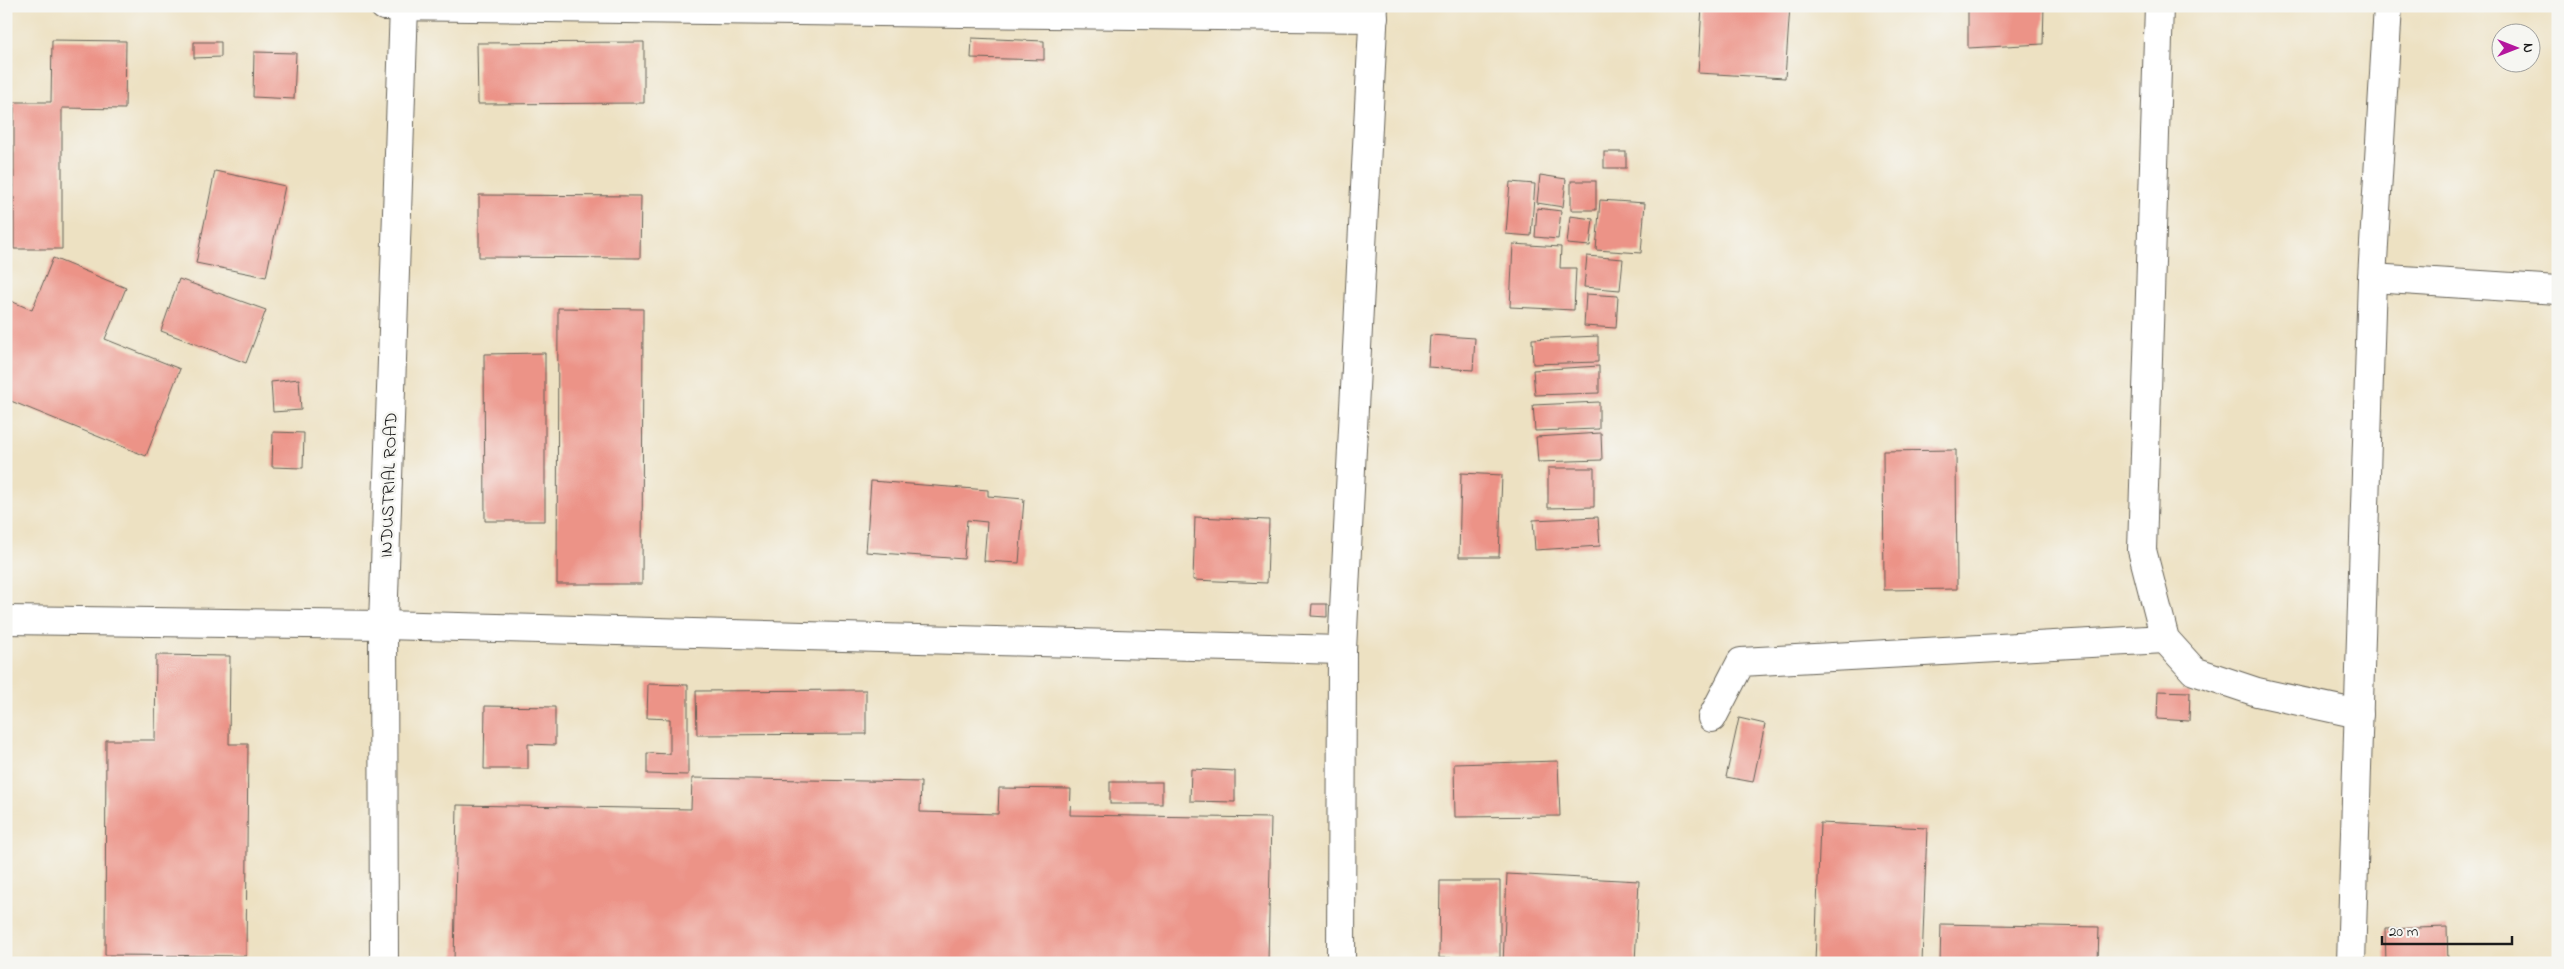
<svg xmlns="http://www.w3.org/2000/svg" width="2564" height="969" viewBox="0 0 2564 969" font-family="'Indie Flower',sans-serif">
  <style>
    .building { fill: #ec9387 }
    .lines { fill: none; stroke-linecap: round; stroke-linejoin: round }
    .minor-casing { stroke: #656156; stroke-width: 30 }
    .minor { stroke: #fff; stroke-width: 28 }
    .labels { text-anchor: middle; stroke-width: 5; stroke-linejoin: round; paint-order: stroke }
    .street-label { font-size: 18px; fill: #1c1c1c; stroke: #f6f6f2 }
  </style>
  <rect width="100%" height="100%" fill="#f6f6f2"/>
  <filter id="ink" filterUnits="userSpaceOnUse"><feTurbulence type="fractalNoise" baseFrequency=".02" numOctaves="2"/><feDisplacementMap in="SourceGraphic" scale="10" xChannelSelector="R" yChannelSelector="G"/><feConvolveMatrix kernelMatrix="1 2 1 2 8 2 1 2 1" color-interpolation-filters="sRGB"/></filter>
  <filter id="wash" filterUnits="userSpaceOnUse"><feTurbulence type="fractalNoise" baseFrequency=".0096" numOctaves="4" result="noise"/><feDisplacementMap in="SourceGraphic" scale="20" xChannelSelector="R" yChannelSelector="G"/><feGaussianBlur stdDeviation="1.12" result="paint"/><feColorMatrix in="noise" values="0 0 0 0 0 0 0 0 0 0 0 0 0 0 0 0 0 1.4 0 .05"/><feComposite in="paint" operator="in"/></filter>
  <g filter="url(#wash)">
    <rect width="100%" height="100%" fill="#ede1c2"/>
    <g id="blocks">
      <!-- building -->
      <g class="building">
        <path d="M1702,6H1790L1785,78L1698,73Z"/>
        <path d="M1968,6H2044L2043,44L1968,48Z"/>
        <path d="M972,38L1044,41V60L971,58Z"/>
        <path d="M52,40L126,41L125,109L62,108V249H14V102H51Z"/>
        <path d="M194,42H221V57L194,58Z"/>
        <path d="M644,42V103L478,104L477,43Z"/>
        <path d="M254,52L296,53L294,99L253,97Z"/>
        <rect x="1604" y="152" width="22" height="16"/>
        <path d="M215,171L285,186L266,277L196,263Z"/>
        <path d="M1540,175L1566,179L1563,207L1537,203Z"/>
        <rect x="1571" y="181" width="25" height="29"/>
        <path d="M1510,182L1535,184L1531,236L1506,234Z"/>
        <path d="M479,195L641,196L640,258L479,257Z"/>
        <path d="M1600,200L1645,203L1641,253L1596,250Z"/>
        <path d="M1537,208L1561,211L1558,239L1535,237Z"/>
        <path d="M1570,216L1593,219L1590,246L1567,244Z"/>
        <path d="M1513,244L1561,247L1560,268H1576L1574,310L1510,307Z"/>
        <path d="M1587,256L1623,259L1620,290L1584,287Z"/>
        <path d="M53,258L126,288L105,339L180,369L146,456L6,399V299L32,310Z"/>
        <path d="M179,279L266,310L246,363L161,331Z"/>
        <path d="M1586,294L1618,296L1616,328L1584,326Z"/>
        <path d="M558,308L643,309L642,584H557Z"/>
        <path d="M1430,335L1475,338L1473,370L1428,367Z"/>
        <path d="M1598,336V362L1533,364L1532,339Z"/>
        <path d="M545,353V521H485L484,354Z"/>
        <path d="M1599,366V393L1535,395L1533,370Z"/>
        <path d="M299,379L301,410L273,412L271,382Z"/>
        <path d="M1599,402V429L1535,431L1533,405Z"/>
        <path d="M273,432L304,433L303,468L272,467Z"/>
        <path d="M1601,433L1602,460L1538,462L1536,437Z"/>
        <path d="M1956,450L1957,589L1884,590L1883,451Z"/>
        <path d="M1548,468H1594V507L1548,508Z"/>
        <path d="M1461,473L1502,475L1499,557H1459Z"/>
        <path d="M871,481L988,490V496L1024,499L1019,563L984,561L987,522L967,520L964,559L866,552Z"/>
        <path d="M1195,517L1269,520L1267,583L1193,580Z"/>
        <path d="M1598,517L1600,546L1535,550L1533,520Z"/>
        <path d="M1312,604H1327V617L1311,616Z"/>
        <path d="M156,655L230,656L229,744H248L246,956L105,955L106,740H155Z"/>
        <path d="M648,684L688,685V775L647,774V753L670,754V719L647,718Z"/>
        <path d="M866,690V734L697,735L696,691Z"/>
        <path d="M2158,691L2190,692L2189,721L2157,719Z"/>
        <path d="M485,706L555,707V745L528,744V769H484Z"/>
        <path d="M1739,718L1765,724L1753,782L1726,777Z"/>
        <path d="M1558,761L1560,816L1455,817L1454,764Z"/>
        <path d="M1191,769L1235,771V802L1190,801Z"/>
        <path d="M692,778L921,782L920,812L998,814L999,788L1071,789L1070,815L1271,818L1268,963H454L457,805L691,809Z"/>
        <rect x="1110" y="782" width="52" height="22"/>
        <path d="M1820,823L1927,828L1922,963H1815Z"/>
        <path d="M1507,874L1639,881L1635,963H1503Z"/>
        <path d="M1440,881H1500V958H1439Z"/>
        <path d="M1941,924L2099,927L2098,963H1940Z"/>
        <path d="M2447,927L2448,963H2386L2385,929Z"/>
      </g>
    </g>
  </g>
  <g filter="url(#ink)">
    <use href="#blocks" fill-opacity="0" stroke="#656156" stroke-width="1"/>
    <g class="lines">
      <!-- minor casing -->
      <g class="minor-casing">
        <g id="minor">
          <path d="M384,6L1374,18"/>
          <path d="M2159,6L2142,550L2165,639L2194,671L2257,692L2359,714"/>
          <path d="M2372,278L2558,290"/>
          <path d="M6,620L383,625L1342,650"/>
          <path d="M1712,718L1741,662L2165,639"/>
          <path d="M384,963L383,625L404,6"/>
          <path d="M1341,963L1342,650L1374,6"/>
          <path d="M2351,963L2372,278L2388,6"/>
        </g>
      </g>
      <!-- minor -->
      <use href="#minor" class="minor"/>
    </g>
  </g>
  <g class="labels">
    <!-- street labels -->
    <g class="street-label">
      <text transform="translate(388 485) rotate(-88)" y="6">INDUSTRIAL ROAD</text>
    </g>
  </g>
  <!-- margin -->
  <rect width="2564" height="969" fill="none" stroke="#f6f6f2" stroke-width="25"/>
  <!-- north arrow -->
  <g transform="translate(2516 48) rotate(90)"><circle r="24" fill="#f6f6f2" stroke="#9f9f9c"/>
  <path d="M0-4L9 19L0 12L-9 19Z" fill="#b5179e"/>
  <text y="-8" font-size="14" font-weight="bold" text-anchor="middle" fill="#1c1c1c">N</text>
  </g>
  <!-- scale -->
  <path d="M2382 936v8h130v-8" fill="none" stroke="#1c1c1c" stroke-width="2.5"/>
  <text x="2389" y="936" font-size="15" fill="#1c1c1c" stroke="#f6f6f2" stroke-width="4" paint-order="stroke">20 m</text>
</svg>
